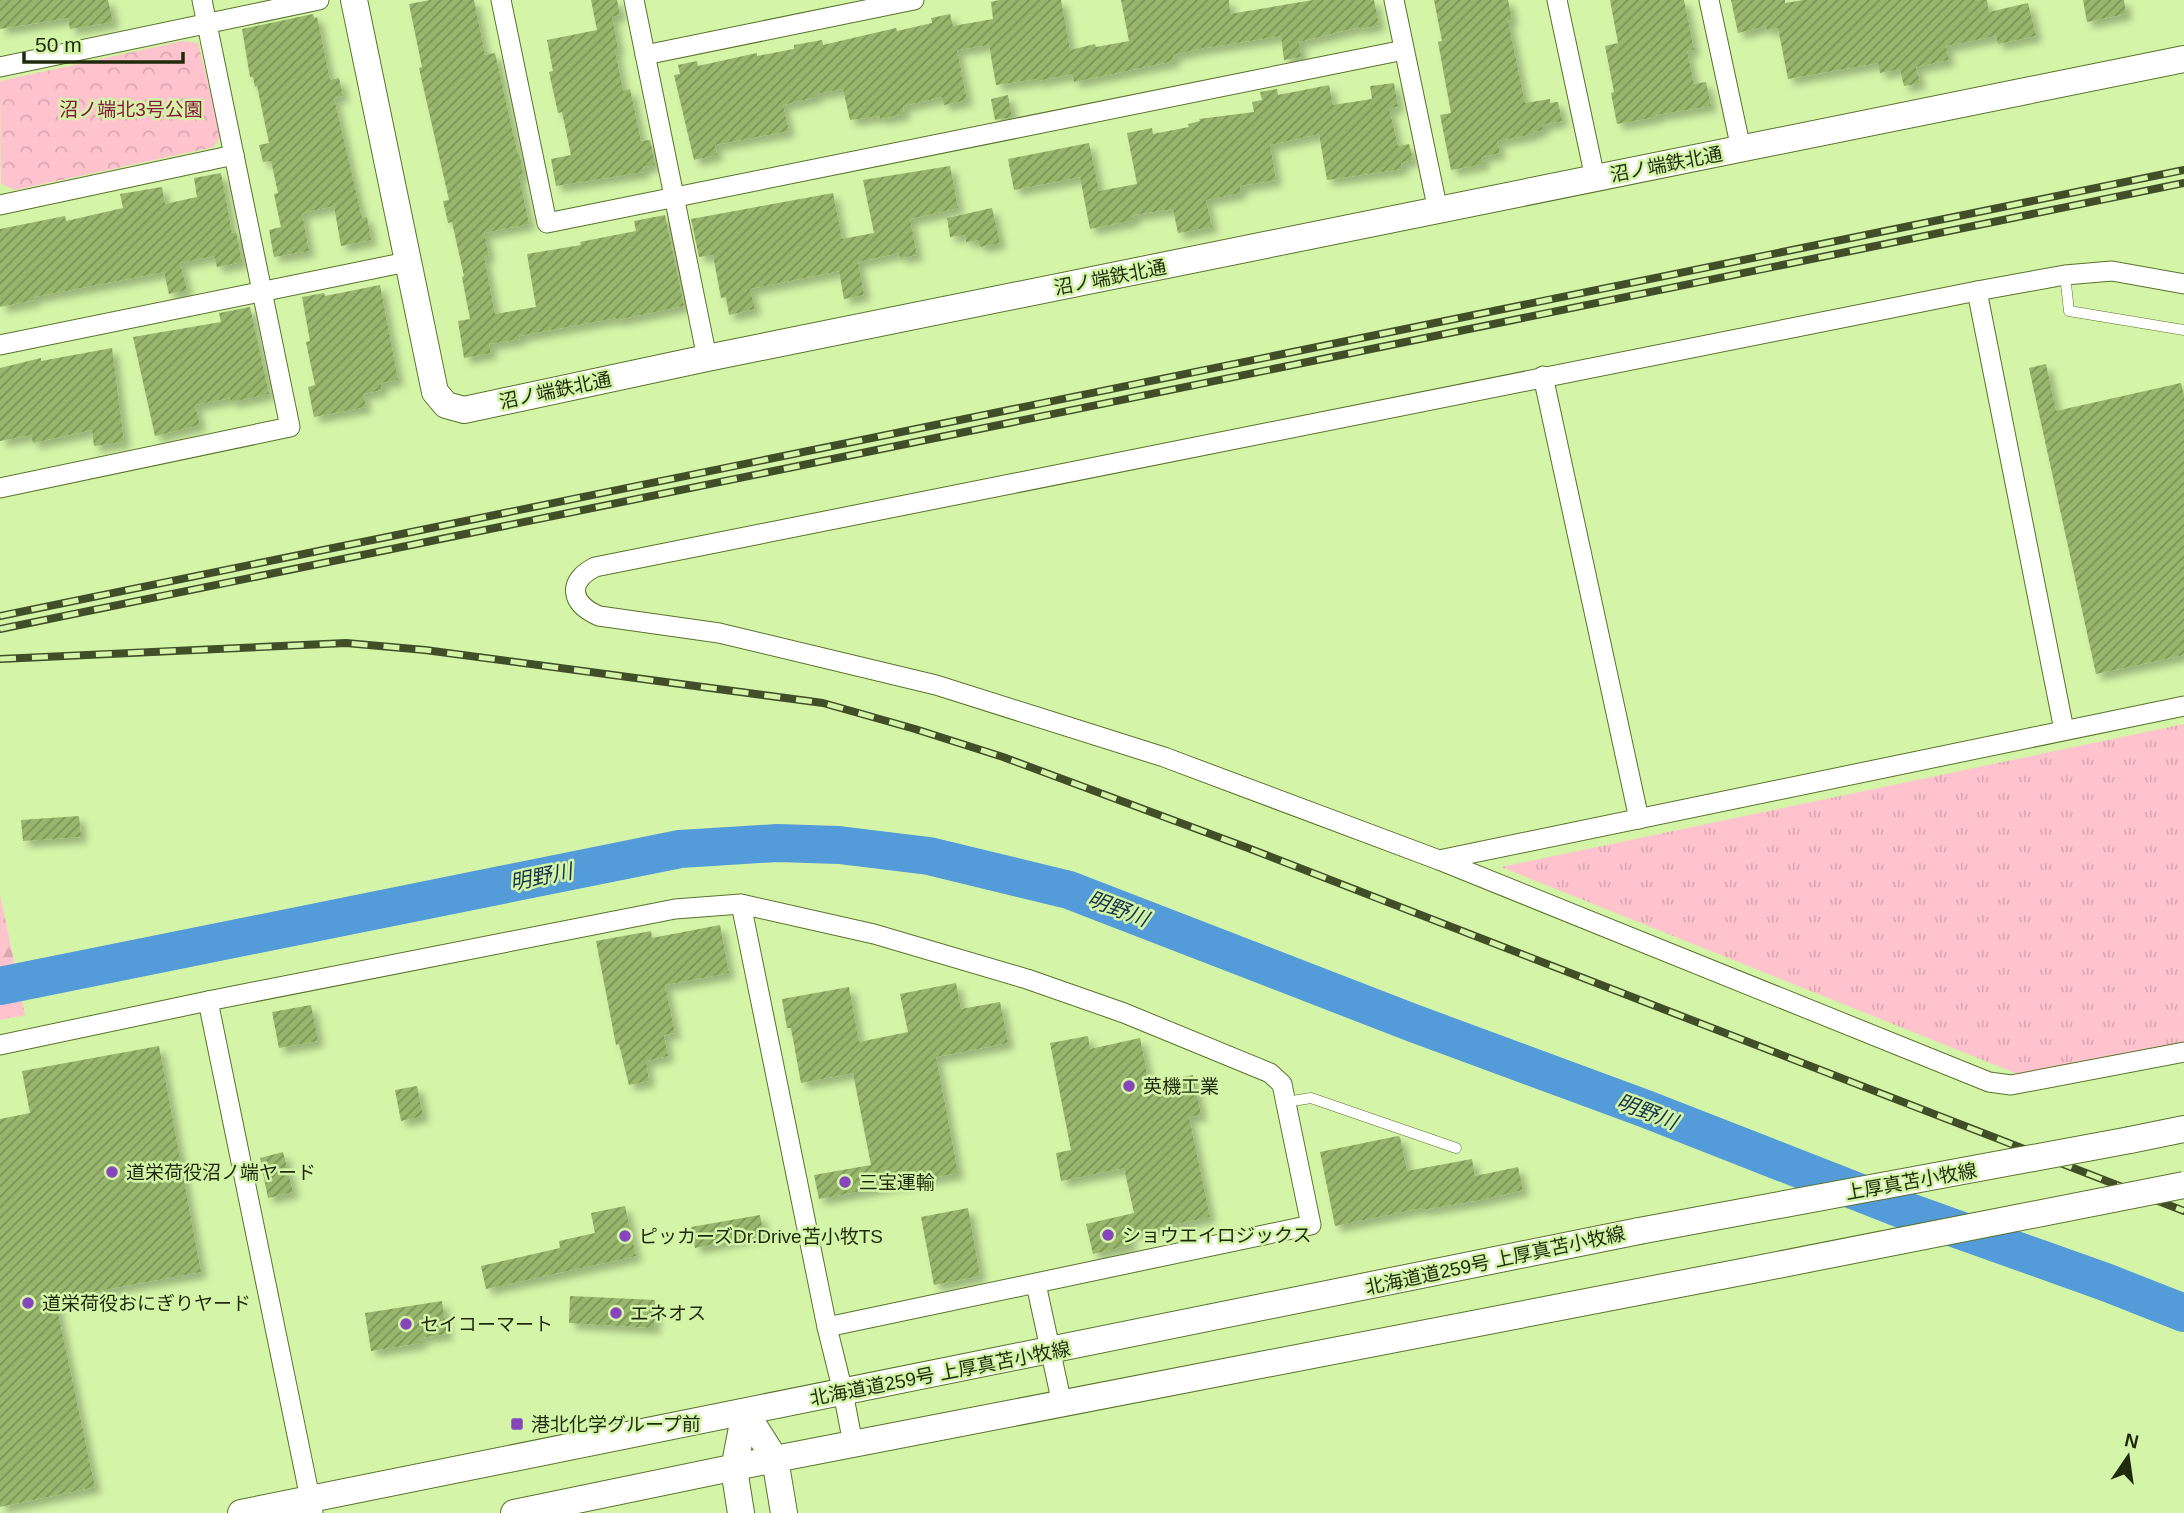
<svg xmlns="http://www.w3.org/2000/svg" width="2184" height="1513" viewBox="0 0 2184 1513" font-family="Helvetica,'Noto Sans JP',sans-serif">
  <style>
    .grass { fill: url(#grass-tufts) }
    .forest { fill: url(#forest-firs) }
    .park { fill: url(#park-crowns) }
    .lines { fill: none; stroke-linecap: round; stroke-linejoin: round }
    .river { stroke: #539bd9; stroke-width: 38 }
    .building { fill: url(#building-hatch); filter: url(#shadow) }
    .lane-casing { stroke: #58732b; stroke-width: 11 }
    .street-casing { stroke: #58732b; stroke-width: 21 }
    .secondary-casing { stroke: #58732b; stroke-width: 28 }
    .lane { stroke: #fff; stroke-width: 10 }
    .street { stroke: #fff; stroke-width: 19 }
    .secondary { stroke: #fff; stroke-width: 26 }
    .rail-casing { stroke: #414f29; stroke-width: 8 }
    .rail { stroke: #d4f4a8; stroke-width: 5; stroke-dasharray: 16; stroke-linecap: butt }
    .secondary-bridge-casing { stroke: #58732b; stroke-width: 28; stroke-linecap: butt }
    .secondary-bridge { stroke: #fff; stroke-width: 26 }
    .poi-dot { fill: #8645ba; stroke: #d4f4a8; stroke-width: 2.5 }
    .labels { text-anchor: middle; stroke-width: 5; stroke-linejoin: round; paint-order: stroke }
    .park-label { font-size: 19px; fill: #89183f; stroke: #d4f4a8 }
    .street-label { font-size: 19px; fill: #1f2a0c; stroke: #d4f4a8 }
    .poi-label { font-size: 19px; fill: #1f2a0c; stroke: #d4f4a8; text-anchor: start }
    .water-label { font-size: 21px; font-style: italic; fill: #15344e; stroke: #d4f4a8 }
  </style>
  <defs>
    <pattern id="grass-tufts" width="24" height="20" patternUnits="userSpaceOnUse" patternTransform="scale(1.75)"><rect width="24" height="20" fill="#ffc3ce"/><path d="M3 7l-1-3M5 7V3M7 7l1-3M15 17l-1-3M17 17v-4M19 17l1-3" fill="none" stroke="#daa8b0"/></pattern>
    <pattern id="forest-firs" width="22" height="20" patternUnits="userSpaceOnUse" patternTransform="scale(1.75)"><rect width="22" height="20" fill="#ffc3ce"/><path d="M5 1l3.5 6h-7zM16 11l3.5 6h-7z" fill="#daa8b0"/></pattern>
    <pattern id="park-crowns" width="20" height="18" patternUnits="userSpaceOnUse" patternTransform="scale(1.75)"><rect width="20" height="18" fill="#ffc3ce"/><path d="M2 6a3 3 0 1 1 6 0M12 15a3 3 0 1 1 6 0" fill="none" stroke="#daa8b0"/></pattern>
    <pattern id="building-hatch" width="6" height="6" patternUnits="userSpaceOnUse" patternTransform="scale(1.75)"><rect width="6" height="6" fill="#98b66c"/><path d="M-1 1l2-2M0 6l6-6M5 7l2-2" fill="none" stroke="#7b9457"/></pattern>
    <filter id="shadow"><feDropShadow dx="6" dy="6" stdDeviation="3.5" flood-color="#0004"/></filter>
  </defs>
  <rect width="100%" height="100%" fill="#d4f4a8"/>
  <!-- grass -->
  <path class="grass" d="M2184,724V1045L2025,1077L1501,867Z"/>
  <!-- forest -->
  <path class="forest" d="M0,894L25,1015L0,1020Z"/>
  <!-- park -->
  <path class="park" d="M183,41L198,43L221,135L214,147L15,190L1,184L0,81Z"/>
  <g class="lines">
    <!-- river -->
    <path class="river" d="M0,986L680,849L777,843L839,845L929,856L1069,890L1413,1023L1646,1109L1909,1212L2108,1283L2184,1313"/>
  </g>
  <!-- building -->
  <g class="building">
    <path d="M0,0H108L113,22L70,29L68,18L0,29Z"/>
    <path d="M430,0H474L485,55L495,53L518,155H520L523,175L519,176L529,224L484,233L489,255L484,257L495,314L536,307L527,254L581,245L580,242L636,231L634,221L665,215L684,306L617,320L616,318L519,336L520,339L489,344L491,353L464,358L458,321L470,319L462,277L464,276L452,222L448,223L443,201L449,200L419,68L422,67L409,4Z"/>
    <path d="M591,0H617L620,15L612,17L618,49L615,50L623,91L630,89L641,141L650,140L655,165L643,167L644,172L556,186L551,159L571,155L562,112L558,113L549,72L553,71L547,40L597,30Z"/>
    <path d="M1000,0H1061L1070,50L1095,44L1096,47L1129,41L1121,0H1229L1230,14L1313,0H1374L1379,25L1360,29L1359,27L1299,42L1301,57L1284,60L1281,36L1198,49L1173,55L1174,61L1074,82L1072,74L1037,81V79L996,85L989,45L957,50L967,100L944,105L942,97L903,106L904,114L880,119V116L850,120L843,89L816,94V97L783,105L789,131L715,145L717,155L694,160L674,75L680,74L678,65L697,61L698,66L757,53V56L794,49V45L822,40L823,45L896,28L897,31L932,23L931,18L950,14L953,26L993,19L991,2Z"/>
    <path d="M1434,0H1508L1512,20L1508,21L1525,103L1550,99V103L1558,102L1562,121L1542,125L1543,130L1533,132L1534,134L1497,141L1500,153L1482,157L1484,164L1451,170L1440,115L1451,113L1438,42L1442,41Z"/>
    <path d="M1610,0H1684L1694,50L1687,51L1694,84L1706,82L1711,106L1656,115L1657,117L1617,124L1611,93L1614,92L1605,46L1618,43Z"/>
    <path d="M1731,0H1785V3L1803,0H1987L1989,12L2028,3L2036,36L1998,44L1996,36L1946,46L1949,60L1916,67L1920,83L1904,86L1900,69L1880,73L1878,63L1788,79L1778,28L1767,30L1766,26L1738,33Z"/>
    <path d="M2083,0H2124L2126,14L2087,22Z"/>
    <path d="M313,14L314,18L317,17L330,80L339,78L343,96L334,98L362,218L367,217L371,240L341,246L334,206L302,213L309,251L274,257L269,230L281,227L274,194L278,193L271,161L263,162L259,145L269,143L257,86L255,87L253,77H250L242,29Z"/>
    <path d="M1394,83L1398,107L1389,108L1398,146L1409,144L1413,160L1401,163L1402,169L1327,180L1319,134L1270,145L1276,180L1240,186L1241,193L1206,200L1212,227L1178,233L1173,209L1133,215L1134,220L1090,229L1080,177L1014,190L1008,159L1089,143L1099,191L1137,184L1127,133L1152,128L1153,134L1189,127L1188,124L1200,121L1199,119L1254,112L1252,102L1262,100L1260,92L1277,89L1278,95L1329,85L1333,105L1372,99L1370,86Z"/>
    <path d="M1008,95L1012,117L995,120L991,99Z"/>
    <path d="M950,166L958,208L910,219L917,255L900,258L899,253L858,262L864,295L844,299L839,271L750,289L755,309L729,315L726,297L721,298L713,255L699,257L691,219L833,193L842,239L874,233L863,180Z"/>
    <path d="M221,173L232,233L236,232L242,262L217,267L214,256L180,263L187,290L169,294L164,272L34,297L35,300L0,307V229L65,216L66,221L123,208L120,194L162,187L165,204L197,197L194,178Z"/>
    <path d="M992,208L1000,243L980,247L978,240L966,242L965,235L950,237L947,218Z"/>
    <path d="M380,285L398,380L381,383L382,390L363,394L366,407L314,417L308,387L315,385L306,342L310,341L302,297L324,293L325,296Z"/>
    <path d="M250,307L269,394L231,402L230,398L195,405L200,425L155,436L133,337L221,322L219,313Z"/>
    <path d="M112,348L124,442L94,446L92,430L33,443L31,435L0,441V368L41,358V361Z"/>
    <path d="M2046,364L2056,411L2181,383L2184,396V655L2096,674L2029,368Z"/>
    <path d="M79,816L81,837L23,841L21,820Z"/>
    <path d="M720,925L729,973L665,985L675,1033L664,1035L668,1056L646,1061L649,1081L629,1085L619,1044L616,1045L596,941L651,931L652,938Z"/>
    <path d="M956,983L961,1009L1000,1002L1008,1043L936,1057L958,1173L819,1199L814,1175L871,1165L853,1073L801,1083L791,1028H787L782,999L849,987L859,1042L908,1032L900,994Z"/>
    <path d="M311,1005L318,1041L279,1048L272,1012Z"/>
    <path d="M1088,1036L1090,1049L1140,1038L1149,1083L1193,1075L1201,1115L1189,1117L1210,1217L1128,1234L1131,1245L1093,1254L1086,1224L1134,1213L1124,1168L1061,1181L1056,1153L1071,1150L1050,1043Z"/>
    <path d="M159,1046L201,1272L55,1299L95,1487L0,1507V1119L30,1113L22,1071Z"/>
    <path d="M417,1086L423,1116L401,1121L395,1090Z"/>
    <path d="M1398,1136L1400,1137L1407,1171L1472,1159L1475,1176L1518,1167L1523,1190L1480,1200L1422,1210L1421,1208L1335,1226L1320,1152Z"/>
    <path d="M283,1152L293,1192L268,1198L260,1158Z"/>
    <path d="M625,1206L636,1256L486,1289L481,1266L560,1248L559,1241L595,1233L591,1213Z"/>
    <path d="M968,1208L980,1276L934,1285L921,1217Z"/>
    <path d="M760,1215L764,1234L695,1248L691,1227Z"/>
    <path d="M570,1296L655,1300L654,1328L569,1323Z"/>
    <path d="M442,1301L447,1334L420,1338L421,1343L371,1351L365,1313Z"/>
  </g>
  <g class="lines">
    <!-- lane casing -->
    <g class="lane-casing">
      <g id="lane">
        <path d="M2065,275L2069,311L2184,330"/>
        <path d="M1286,1102L1311,1098L1456,1148"/>
      </g>
    </g>
    <!-- street casing -->
    <g class="street-casing">
      <g id="street">
        <path d="M501,0L547,223L1404,50"/>
        <path d="M634,0L707,358"/>
        <path d="M1394,0L1438,211"/>
        <path d="M1557,0L1595,178"/>
        <path d="M1709,0L1741,149"/>
        <path d="M645,55L914,0"/>
        <path d="M0,67L319,0"/>
        <path d="M0,205L234,155"/>
        <path d="M2184,284L2112,271L2065,275L1977,291L595,567C566,582 571,604 599,616L719,633L936,685L1164,757L1439,860L1989,1082L2011,1085L2184,1052"/>
        <path d="M1977,291L2064,730"/>
        <path d="M0,345L407,262"/>
        <path d="M1543,376L1639,819"/>
        <path d="M0,488L290,427L202,0"/>
        <path d="M1439,860L2184,706"/>
        <path d="M208,1001L313,1513"/>
        <path d="M0,1045L208,1001L675,909L741,904L874,934L1027,979L1124,1013L1270,1073L1282,1084L1311,1225L827,1327L741,904"/>
        <path d="M1036,1284L1062,1404"/>
        <path d="M827,1327L843,1392L853,1444"/>
      </g>
    </g>
    <!-- secondary casing -->
    <g class="secondary-casing">
      <g id="secondary">
        <path d="M354,0L435,392L446,405L464,410L707,358L2184,59"/>
        <path d="M2130,1140L2184,1129"/>
        <path d="M745,1412L775,1459L784,1513"/>
        <path d="M241,1513L1639,1231"/>
        <path d="M514,1513L775,1459L1752,1270"/>
        <path d="M741,1513L734,1469L745,1412"/>
      </g>
    </g>
    <!-- lane -->
    <use href="#lane" class="lane"/>
    <!-- street -->
    <use href="#street" class="street"/>
    <!-- secondary -->
    <use href="#secondary" class="secondary"/>
    <!-- rail casing -->
    <g class="rail-casing">
      <g id="rail">
        <path d="M0,616L2184,170"/>
        <path d="M0,629L2184,183"/>
        <path d="M0,659L346,643L425,650L823,703L915,729L1003,757L1248,848L2184,1211"/>
      </g>
    </g>
    <!-- rail -->
    <use href="#rail" class="rail"/>
    <!-- secondary-bridge casing -->
    <g class="secondary-bridge-casing">
      <g id="secondary-bridge">
        <path d="M1639,1231L2130,1140"/>
        <path d="M1752,1270L2184,1185"/>
      </g>
    </g>
    <!-- secondary-bridge -->
    <use href="#secondary-bridge" class="secondary-bridge"/>
  </g>
  <!-- markers -->
  <g class="poi-dot">
    <circle cx="1129" cy="1086" r="7"/>
    <circle cx="112" cy="1172" r="7"/>
    <circle cx="845" cy="1182" r="7"/>
    <circle cx="1108" cy="1235" r="7"/>
    <circle cx="625" cy="1236" r="7"/>
    <circle cx="28" cy="1303" r="7"/>
    <circle cx="616" cy="1313" r="7"/>
    <circle cx="406" cy="1324" r="7"/>
    <rect x="510" y="1417" width="14" height="14" rx="3.5"/>
  </g>
  <g class="labels">
    <!-- park labels -->
    <g class="park-label">
      <text x="131" y="116">沼ノ端北3号公園</text>
    </g>
    <!-- street labels -->
    <g class="street-label">
      <text transform="translate(1666 164) rotate(-11)" y="7">沼ノ端鉄北通</text>
      <text transform="translate(1110 277) rotate(-11)" y="7">沼ノ端鉄北通</text>
      <text transform="translate(555 390) rotate(-12)" y="7">沼ノ端鉄北通</text>
      <text transform="translate(1911 1181) rotate(-10)" y="7">上厚真苫小牧線</text>
      <text transform="translate(1495 1260) rotate(-12)" y="7">北海道道259号 上厚真苫小牧線</text>
      <text transform="translate(940 1373) rotate(-11)" y="7">北海道道259号 上厚真苫小牧線</text>
    </g>
    <!-- poi labels -->
    <g class="poi-label">
      <text x="1143" y="1093">英機工業</text>
      <text x="126" y="1179">道栄荷役沼ノ端ヤード</text>
      <text x="859" y="1189">三宝運輸</text>
      <text x="1122" y="1242">ショウエイロジックス</text>
      <text x="639" y="1243">ピッカーズDr.Drive苫小牧TS</text>
      <text x="42" y="1310">道栄荷役おにぎりヤード</text>
      <text x="630" y="1320">エネオス</text>
      <text x="420" y="1331">セイコーマート</text>
      <text x="531" y="1431">港北化学グループ前</text>
    </g>
    <!-- water labels -->
    <g class="water-label">
      <text transform="translate(541 877) rotate(-11)" y="7">明野川</text>
      <text transform="translate(1118 909) rotate(21)" y="7">明野川</text>
      <text transform="translate(1647 1112) rotate(21)" y="7">明野川</text>
    </g>
  </g>
  <!-- north arrow -->
  <g transform="translate(2128 1457) rotate(13)" stroke="#d4f4a8" stroke-width="5" paint-order="stroke">
  <path d="M0-5L12 26L0 18L-12 26Z" fill="#1f2a0c"/>
  <text y="-10" font-size="19" font-weight="bold" text-anchor="middle" fill="#1f2a0c">N</text>
  </g>
  <!-- scale -->
  <path d="M24 52v10h159v-10" fill="none" stroke="#1f2a0c" stroke-width="3.5"/>
  <text x="35" y="52" font-size="21" fill="#1f2a0c" stroke="#d4f4a8" stroke-width="5" paint-order="stroke">50 m</text>
</svg>
